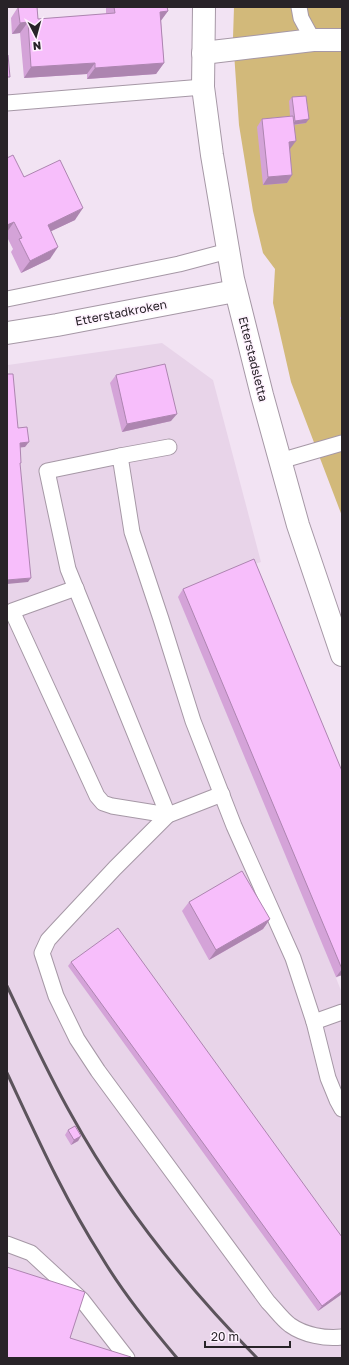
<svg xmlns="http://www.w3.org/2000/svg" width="349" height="1365" viewBox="0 0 349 1365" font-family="'Golos Text',sans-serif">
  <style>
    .built { fill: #e8d4e9 }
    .green { fill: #d2b97a }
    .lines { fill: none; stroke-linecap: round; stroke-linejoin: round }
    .service-casing { stroke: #a698a6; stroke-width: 17 }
    .minor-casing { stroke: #a698a6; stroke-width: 24 }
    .service { stroke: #fff; stroke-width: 15 }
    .minor { stroke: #fff; stroke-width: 22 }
    .rail { stroke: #5c545c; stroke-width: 3 }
    .wall { fill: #d4a3d8 }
    .shaded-wall { fill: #ad85b0 }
    .building { fill: #f7befb; stroke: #ad85b0 }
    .labels { text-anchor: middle; stroke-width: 3; stroke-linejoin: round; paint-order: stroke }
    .street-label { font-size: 12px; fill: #282328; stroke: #fef2fe }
  </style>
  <rect width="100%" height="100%" fill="#f2e3f3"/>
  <!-- built -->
  <path class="built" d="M162,343L213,380L261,562L249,566L342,793V975L336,978L342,993V1358H7V379L10,378L8,365Z"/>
  <!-- green -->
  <path class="green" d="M234,7H342V516L291,382L273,303L275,269L263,253L253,211L239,125L233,38Z"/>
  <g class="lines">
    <!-- service casing -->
    <g class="service-casing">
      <g id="service">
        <path d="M299,7L301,18L313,40"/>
        <path d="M7,103L203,87"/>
        <path d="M7,299L179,264L228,251"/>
        <path d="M120,456L169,447"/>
        <path d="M280,461L342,443"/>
        <path d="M76,588L12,611L97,796L103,803L112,806L168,815"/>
        <path d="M222,794L168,815L115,868L58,929L48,940L42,953L56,996L77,1039L98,1071L268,1302C275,1309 282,1319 290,1325C304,1335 325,1339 342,1337"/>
        <path d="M168,815L68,569L47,471L120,456L132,532L161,619L193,721L234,826L293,958L314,1022L328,1078L337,1100L342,1109"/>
        <path d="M314,1022L342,1012"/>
        <path d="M7,1244L31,1253L82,1300L127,1358"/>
      </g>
    </g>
    <!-- minor casing -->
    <g class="minor-casing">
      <g id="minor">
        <path d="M204,7L203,87L212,155L233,279L262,395L298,525L342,655"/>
        <path d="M203,53L313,40H342"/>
        <path d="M7,333L57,325L235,291"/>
      </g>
    </g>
    <!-- service -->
    <use href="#service" class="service"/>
    <!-- minor -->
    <use href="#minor" class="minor"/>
    <!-- rail -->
    <g class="rail">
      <path d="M7,986C28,1030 48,1074 72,1116C121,1205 186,1286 257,1358"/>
      <path d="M7,1073C36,1135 64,1198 101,1256C123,1293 150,1326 177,1358"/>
    </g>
  </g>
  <!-- wall -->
  <g class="wall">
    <path d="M18,7H37L38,19L106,14V7H167L168,11L161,20L164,63L156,74L87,79V74L24,78L20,33L12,34L11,18Z"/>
    <path d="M292,97L306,123L294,125L290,149L292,175L287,183L263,185L257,127L262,119L290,116L289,101Z"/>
    <path d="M7,158L24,177L75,220L51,231L50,259L21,273L11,252L13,249L7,237Z"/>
    <path d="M342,315V322L340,318Z"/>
    <path d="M116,375L171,421L122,432L110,383Z"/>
    <path d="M183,589L342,771V975L336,977L178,597Z"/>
    <path d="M189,902L270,919L263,929L209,960L182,911Z"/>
    <path d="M71,962L342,1294L318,1311L68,966Z"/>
    <path d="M68,1130L81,1136L78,1141L71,1145L65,1135Z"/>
  </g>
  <!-- shaded-wall -->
  <g class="shaded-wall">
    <path d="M168,11L160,22V12Z"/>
    <path d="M28,22L20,33L12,34L20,23Z"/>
    <path d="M95,63L87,74L24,78L31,67Z"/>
    <path d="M164,63L156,74L87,79L95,68Z"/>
    <path d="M309,119L306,123L291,125L295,121Z"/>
    <path d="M296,141L290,149L283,150L289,142Z"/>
    <path d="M292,175L287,183L263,185L268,177Z"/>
    <path d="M83,208L75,220L39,237L48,225Z"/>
    <path d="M14,222L7,232V225Z"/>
    <path d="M58,247L50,259L21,273L30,261Z"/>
    <path d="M177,414L171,421L122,432L127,424Z"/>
    <path d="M29,442L25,447L16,448L20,443Z"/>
    <path d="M31,578L28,582L7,584V580Z"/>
    <path d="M270,919L263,929L209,960L216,950Z"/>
    <path d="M342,969V975L336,977Z"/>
    <path d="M81,1136L78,1141L71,1145L74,1140Z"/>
    <path d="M342,1291V1294L318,1311L322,1306Z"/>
  </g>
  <!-- building -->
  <g class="building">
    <path d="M18,7H37L38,19L115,13L114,7H167L168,11L160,12L164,63L95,68V63L31,67L28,22L20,23Z"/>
    <path d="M7,55H8L10,77H7Z"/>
    <path d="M306,96L309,119L295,121L292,97Z"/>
    <path d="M293,116L296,141L289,142L292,175L268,177L262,119Z"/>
    <path d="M13,155L24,177L60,160L83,208L48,225L58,247L30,261L19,239L22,238L14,222L7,225V158Z"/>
    <path d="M165,364L177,414L127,424L116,375Z"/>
    <path d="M7,374H13L18,428L27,427L29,442L20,443L21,463H20L31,578L7,580Z"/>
    <path d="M254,559L342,771V969L183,589Z"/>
    <path d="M242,871L270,919L216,950L189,902Z"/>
    <path d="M118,928L342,1237V1291L322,1306L71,962Z"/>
    <path d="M75,1126L81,1136L74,1140L68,1130Z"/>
    <path d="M7,1267L85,1292L70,1338L131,1357V1358H7Z"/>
  </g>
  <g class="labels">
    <!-- street labels -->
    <g class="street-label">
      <text transform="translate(121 313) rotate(-11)" y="4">Etterstadkroken</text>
      <text transform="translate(253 359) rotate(76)" y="4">Etterstadsletta</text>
    </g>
  </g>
  <!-- border -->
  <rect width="349" height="1365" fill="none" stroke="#282328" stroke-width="16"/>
  <!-- north arrow -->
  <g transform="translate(36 36) rotate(174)" stroke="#fef2fe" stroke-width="3" paint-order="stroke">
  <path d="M0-3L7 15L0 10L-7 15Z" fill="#282328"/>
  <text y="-6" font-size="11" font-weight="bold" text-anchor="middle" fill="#282328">N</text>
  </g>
  <!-- scale -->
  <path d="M205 1341v6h85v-6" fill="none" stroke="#282328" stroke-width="2"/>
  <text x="211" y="1341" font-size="12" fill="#282328" stroke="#fef2fe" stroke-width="3" paint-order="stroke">20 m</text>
</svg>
